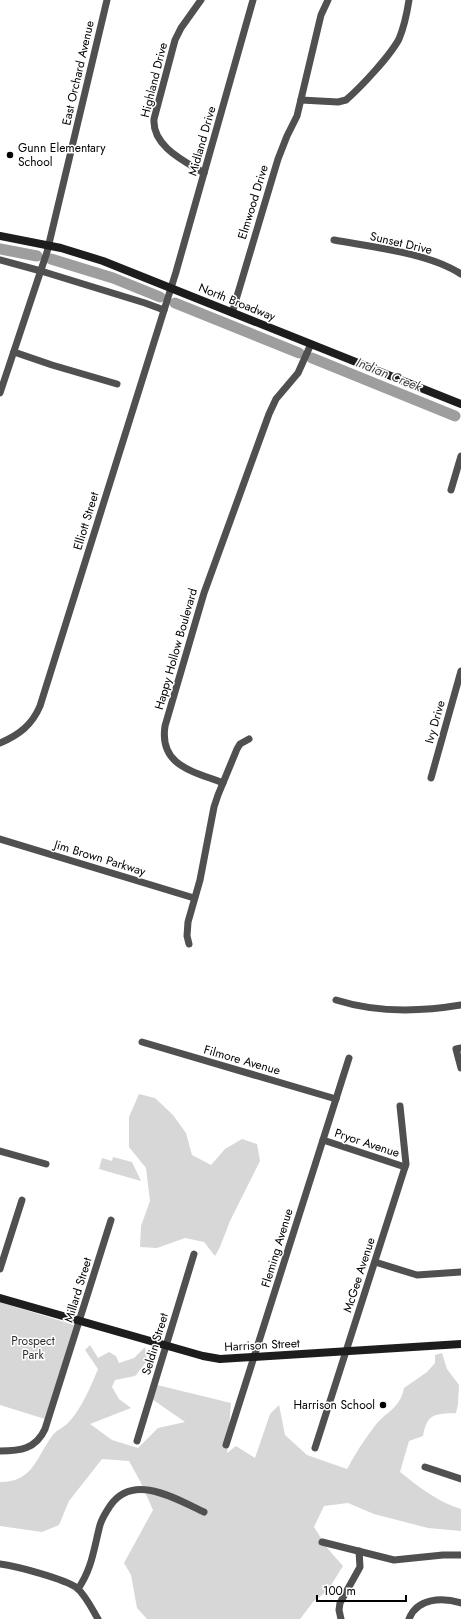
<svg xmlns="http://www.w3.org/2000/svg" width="461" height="1619" viewBox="0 0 461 1619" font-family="Jost,sans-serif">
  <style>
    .green { fill: #d7d7d7 }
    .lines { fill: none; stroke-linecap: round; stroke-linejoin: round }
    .river { stroke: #9e9e9e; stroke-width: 11 }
    .street { stroke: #505050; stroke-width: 7 }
    .secondary { stroke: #1d1d1d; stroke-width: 8 }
    .poi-dot { fill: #000; stroke: #fff; stroke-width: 1.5 }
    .labels { text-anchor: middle; stroke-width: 3; stroke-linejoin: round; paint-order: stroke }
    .street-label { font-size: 12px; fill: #000; stroke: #fff }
    .poi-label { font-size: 12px; fill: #000; stroke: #fff; text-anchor: start }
    .park-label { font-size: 12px; fill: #2e2e2e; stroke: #fff }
    .water-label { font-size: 13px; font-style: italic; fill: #3f3f3f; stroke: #fff }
  </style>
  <rect width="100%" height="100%" fill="#fff"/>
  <!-- green -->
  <g class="green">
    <path d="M139,1094L155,1098L173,1115L186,1133L192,1155L211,1165L225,1149L242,1139L257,1144L260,1161L230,1221L220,1247L215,1256L204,1242L185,1238L157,1248L140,1247L141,1226L150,1201L146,1168L129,1147V1117Z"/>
    <path d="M113,1157L132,1162L141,1181L99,1169L102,1158L112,1161Z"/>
    <path d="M0,1302L74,1325L45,1419L0,1405Z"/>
    <path d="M90,1345L98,1358L109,1352L116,1356L119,1363L134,1358L145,1347L147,1361L135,1376L115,1380L112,1387L119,1399L131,1408L90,1424L112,1440L138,1448L158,1428L185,1422L152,1399L157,1385L231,1403L227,1453L236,1446L255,1458L270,1414L279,1405L285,1435L307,1455L347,1469C355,1454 364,1440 374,1427C386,1411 400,1409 404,1388L427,1372L435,1363V1355L442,1353L447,1369L459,1385L458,1404L456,1413C435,1414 427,1413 423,1436L409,1441L400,1472C419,1487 438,1502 461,1509V1531L428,1528L374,1514L348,1503L324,1506L314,1527L328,1549L343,1566L328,1590L313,1602L300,1619H147L137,1608L131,1575L124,1563L153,1510L140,1481L129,1461L102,1459L69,1501L59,1525L42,1532L0,1526V1482C33,1482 36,1458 52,1436C56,1430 63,1428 68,1423C82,1408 90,1388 98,1369L85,1350Z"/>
  </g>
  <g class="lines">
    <!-- river -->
    <g class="river">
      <path d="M0,249L37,256"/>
      <path d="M51,259L113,278L160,297"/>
      <path d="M175,303L299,353"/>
      <path d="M312,358L455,416"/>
    </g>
    <!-- street -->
    <g class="street">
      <path d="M201,0L181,28L175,40L154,119C152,146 184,161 204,173"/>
      <path d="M301,100L338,102L346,100C361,87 390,56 399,39C404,27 407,13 409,0"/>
      <path d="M334,240C372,247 429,253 461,274"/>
      <path d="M0,260L41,271L145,303L164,310"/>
      <path d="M232,313L278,159L287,136L297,116L321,15L328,0"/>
      <path d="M14,352L52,365L117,384"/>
      <path d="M0,393L47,252L107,0"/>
      <path d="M451,490L461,456"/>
      <path d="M0,743C19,735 32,725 40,706L176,272L253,0"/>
      <path d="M431,778L461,671"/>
      <path d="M223,783C193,771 159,766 165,726L204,593L269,414L276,399L298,373L311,344"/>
      <path d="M0,839L194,898"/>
      <path d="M189,944L187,936L188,922L200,880L214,807L218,795L237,749L240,744L249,739"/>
      <path d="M336,1000C377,1013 419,1012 461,1005"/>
      <path d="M142,1042L336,1099"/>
      <path d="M461,1048L456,1049L461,1068"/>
      <path d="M323,1140L405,1167"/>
      <path d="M0,1151L46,1164"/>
      <path d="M375,1262L417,1275L461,1272"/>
      <path d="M0,1269L22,1200"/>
      <path d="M137,1441L194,1254"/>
      <path d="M226,1445L349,1058"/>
      <path d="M315,1448L406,1164L400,1106"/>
      <path d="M0,1451C20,1451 36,1449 45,1429L111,1220"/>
      <path d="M425,1467L461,1479"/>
      <path d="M322,1542L394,1560L443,1555H461"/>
      <path d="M0,1564C16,1566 65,1579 77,1588C86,1596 92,1609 98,1619"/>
      <path d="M78,1589C92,1569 94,1548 100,1525C102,1518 106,1512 110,1506C133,1472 176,1499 204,1512"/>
      <path d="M341,1619L339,1610L340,1603L360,1567L359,1551"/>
      <path d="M409,1619C417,1598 442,1597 461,1603"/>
    </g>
    <!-- secondary -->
    <g class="secondary">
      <path d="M0,236L61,248L103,261L461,404"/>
      <path d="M0,1298L203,1356L220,1359L461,1344"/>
    </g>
  </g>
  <!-- markers -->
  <g class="poi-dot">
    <circle cx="10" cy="155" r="4"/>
    <circle cx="383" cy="1405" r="4"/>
  </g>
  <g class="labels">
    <!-- street labels -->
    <g class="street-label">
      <text transform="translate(78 73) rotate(-77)" y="4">East Orchard Avenue</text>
      <text transform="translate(154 80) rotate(-76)" y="4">Highland Drive</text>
      <text transform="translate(202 141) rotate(-74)" y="4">Midland Drive</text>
      <text transform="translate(253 202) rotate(-73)" y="4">Elmwood Drive</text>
      <text transform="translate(401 243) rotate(13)" y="4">Sunset Drive</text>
      <text transform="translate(237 302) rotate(22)" y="4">North Broadway</text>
      <text transform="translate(86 521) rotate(-73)" y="4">Elliott Street</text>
      <text transform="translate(176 649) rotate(-74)" y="4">Happy Hollow Boulevard</text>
      <text transform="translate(435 722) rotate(-74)" y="4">Ivy Drive</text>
      <text transform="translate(100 858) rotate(17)" y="4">Jim Brown Parkway</text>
      <text transform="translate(242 1060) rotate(16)" y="4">Filmore Avenue</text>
      <text transform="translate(367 1143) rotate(18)" y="4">Pryor Avenue</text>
      <text transform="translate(277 1248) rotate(-73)" y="4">Fleming Avenue</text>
      <text transform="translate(359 1275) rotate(-72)" y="4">McGee Avenue</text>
      <text transform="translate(78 1290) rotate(-73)" y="4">Millard Street</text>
      <text transform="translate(155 1344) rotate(-73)" y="4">Seldin Street</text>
      <text transform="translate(262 1345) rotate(-3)" y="4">Harrison Street</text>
    </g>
    <!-- poi labels -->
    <g class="poi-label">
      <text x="18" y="152">Gunn Elementary<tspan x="18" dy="14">School</tspan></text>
      <text x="375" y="1409" text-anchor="end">Harrison School</text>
    </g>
    <!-- park labels -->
    <g class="park-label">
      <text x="33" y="1345">Prospect<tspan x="33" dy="14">Park</tspan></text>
    </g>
    <!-- water labels -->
    <g class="water-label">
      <text transform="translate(389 374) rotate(22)" y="5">Indian Creek</text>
    </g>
  </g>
  <!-- scale -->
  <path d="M317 1595v6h89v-6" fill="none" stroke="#000000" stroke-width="2"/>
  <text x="323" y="1595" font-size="12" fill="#000000" stroke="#ffffff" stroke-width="3" paint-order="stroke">100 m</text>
</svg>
